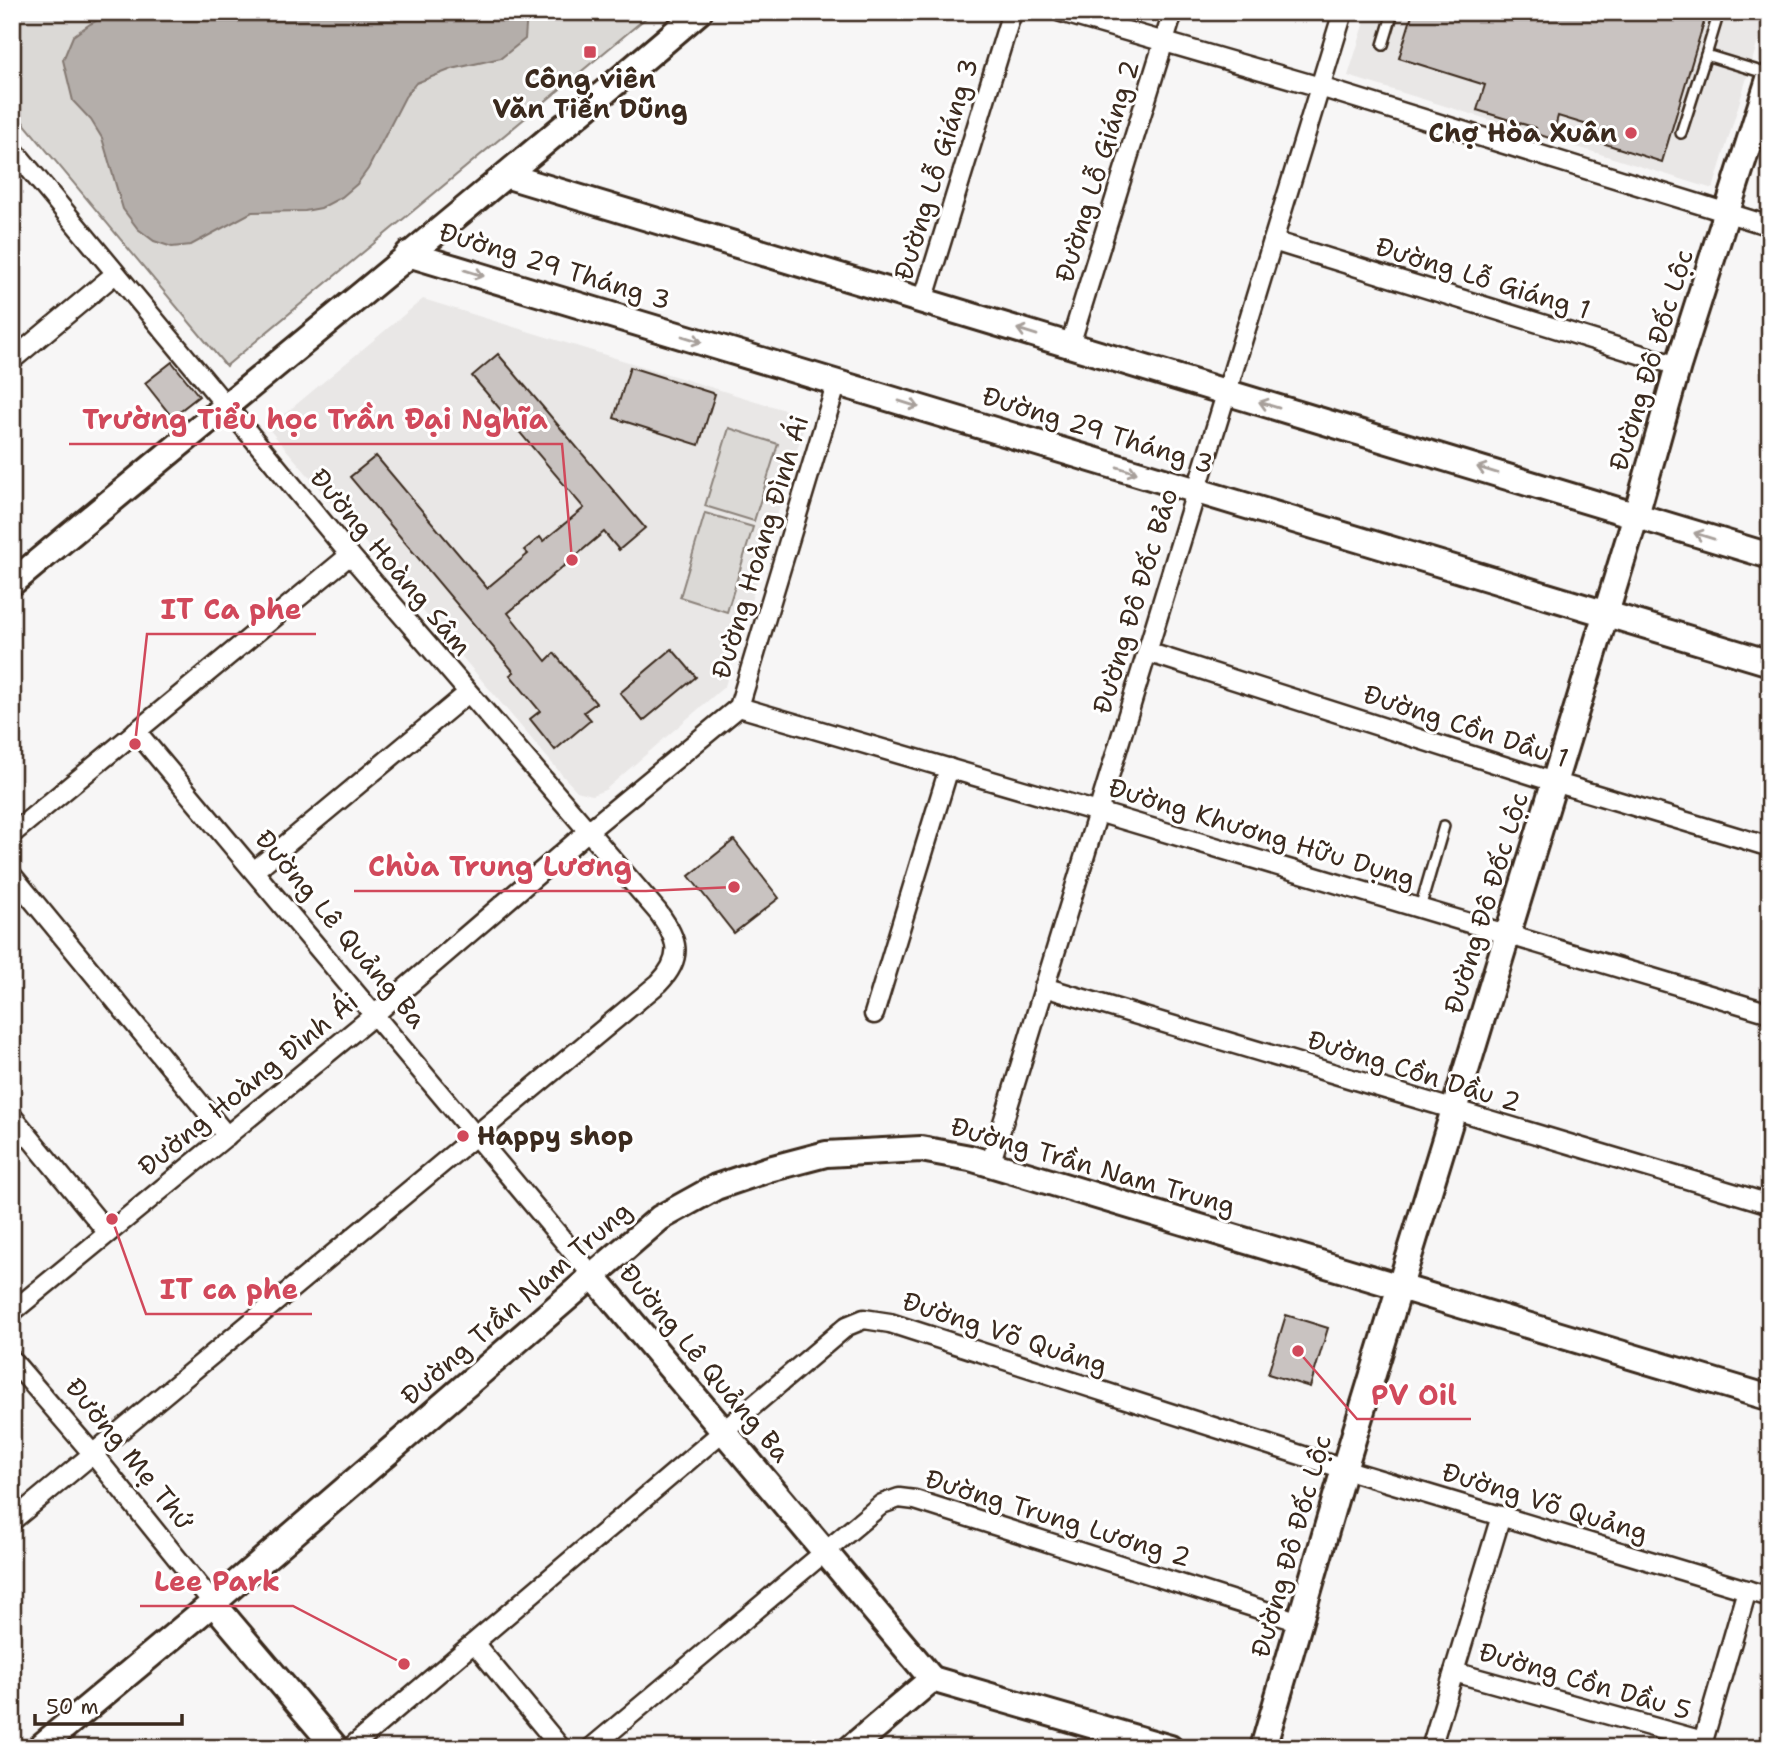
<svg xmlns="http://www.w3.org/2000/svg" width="1782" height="1760" viewBox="0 0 1782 1760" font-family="'Shantell Sans',sans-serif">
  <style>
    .built { fill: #e9e7e6 }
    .green { fill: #dbd9d6; stroke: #8b827a; stroke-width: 2 }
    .water { fill: #b4aeaa; stroke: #847972; stroke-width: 2 }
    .building { fill: #c9c3c1; stroke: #3b2a1e; stroke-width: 2 }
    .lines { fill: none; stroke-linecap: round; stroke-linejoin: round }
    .lane-casing { stroke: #3b2a1e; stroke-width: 14 }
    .street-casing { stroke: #3b2a1e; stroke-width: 23 }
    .secondary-casing { stroke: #3b2a1e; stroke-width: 30 }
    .lane { stroke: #fff; stroke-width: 9 }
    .street { stroke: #fff; stroke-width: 18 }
    .secondary { stroke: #fff; stroke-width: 24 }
    .oneway { stroke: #a79f9a }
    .poi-dot { fill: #d1495b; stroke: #fff; stroke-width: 2.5 }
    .labels { text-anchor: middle; stroke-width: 6; stroke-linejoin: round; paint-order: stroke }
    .poi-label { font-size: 26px; font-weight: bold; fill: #3b2a1e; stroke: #fff }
    .street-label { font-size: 26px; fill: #3b2a1e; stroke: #fff }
    .leader { fill: none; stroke: #d1495b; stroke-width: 2.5 }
    .callout-dot { fill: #d1495b; stroke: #fff; stroke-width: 2.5 }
    .callout-label { font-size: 28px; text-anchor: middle; font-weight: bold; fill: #d1495b; stroke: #fff; stroke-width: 6; stroke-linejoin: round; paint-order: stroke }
  </style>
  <rect width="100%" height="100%" fill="#f7f6f6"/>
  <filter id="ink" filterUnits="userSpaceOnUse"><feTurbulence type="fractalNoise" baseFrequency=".0143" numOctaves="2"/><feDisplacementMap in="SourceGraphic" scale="14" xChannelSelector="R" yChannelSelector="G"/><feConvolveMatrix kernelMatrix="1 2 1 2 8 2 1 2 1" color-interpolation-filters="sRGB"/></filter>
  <g filter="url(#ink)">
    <!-- built -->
    <g class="built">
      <path d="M1368,12H1767L1713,189L1348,76Z"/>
      <path d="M423,299L788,411L796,416L804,427L725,686L605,790L592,795L577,791L563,776L268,428Z"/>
    </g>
    <!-- green -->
    <g class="green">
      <path d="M12,12H653L226,366L12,109Z"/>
      <path d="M729,428L778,444L754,521L705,506Z"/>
      <path d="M705,513L753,527L727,612L680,597Z"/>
    </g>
    <!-- water -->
    <path class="water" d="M113,12H527V13L525,39L501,58L452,69L416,83L405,97L368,169L357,184L342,197L321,208L305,211L252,212L191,245L172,247L154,241L138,229L123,209L102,138L91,120L73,101L63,60L73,36L90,24Z"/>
    <!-- building -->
    <g class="building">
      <path d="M1413,12H1707L1662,162L1590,139L1594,127L1558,116L1552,139L1534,133L1536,128L1477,110L1485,85L1399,58Z"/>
      <path d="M498,354L645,528L619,550L604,532L508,613L546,661L554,653L596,703L584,712L591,720L555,750L530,719L540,711L510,675L514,672L350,477L376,456L487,588L528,554L524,550L540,537L543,541L584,508L472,376Z"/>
      <path d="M172,362L199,396L172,417L145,383Z"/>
      <path d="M630,367L715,394L699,445L614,418Z"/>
      <path d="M672,649L696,677L643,721L620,693Z"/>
      <path d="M734,840L779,898L734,933L689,876Z"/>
      <path d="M1286,1315L1328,1328L1310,1387L1268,1374Z"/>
    </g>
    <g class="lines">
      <!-- lane casing -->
      <g class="lane-casing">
        <g id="lane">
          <path d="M1719,12L1706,55L1768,74"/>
          <path d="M1383,45L1393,12"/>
          <path d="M1681,133L1706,55"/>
          <path d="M1420,908L1444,826"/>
        </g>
      </g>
      <!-- street casing -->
      <g class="street-casing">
        <g id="street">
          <path d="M1061,12L1320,87L1770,226"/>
          <path d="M12,148L350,555L658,912C678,939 684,957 659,983L12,1521"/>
          <path d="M1273,241L1678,366"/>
          <path d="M923,301L1012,12"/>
          <path d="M1070,345L1173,12"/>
          <path d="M12,360L115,274"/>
          <path d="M1147,652L1554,782L1770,847"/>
          <path d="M739,707L1098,812L1770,1013"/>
          <path d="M136,731L593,1276"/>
          <path d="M12,834L350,555"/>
          <path d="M254,871L468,693"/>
          <path d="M12,875L227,1136"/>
          <path d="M1044,987L1770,1204"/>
          <path d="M874,1014L949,768"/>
          <path d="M12,1116L108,1233"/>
          <path d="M990,1165L1343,12"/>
          <path d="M12,1312L374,1015L587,832L739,707L837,382"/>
          <path d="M12,1360L93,1454L213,1603"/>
          <path d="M474,1643L561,1748"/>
          <path d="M1454,1672L1703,1741"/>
          <path d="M350,1748L847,1326L864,1319L890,1323L1344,1469L1770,1597"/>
          <path d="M591,1748L882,1504L899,1498L915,1500L1300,1622"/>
          <path d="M1431,1748L1501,1516"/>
          <path d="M1701,1748L1747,1590"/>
        </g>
      </g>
      <!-- secondary casing -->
      <g class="secondary-casing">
        <g id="secondary">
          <path d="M508,176L1770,556"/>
          <path d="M408,254L1770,663"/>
          <path d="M12,583C241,392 473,206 699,12"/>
          <path d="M593,1276L932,1679"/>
          <path d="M213,1603L336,1748"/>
          <path d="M932,1679L1170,1748"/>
          <path d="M39,1748L213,1603L660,1218L716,1187L769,1169L826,1154L921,1149L970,1158L1770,1398"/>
          <path d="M851,1748L932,1679"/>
          <path d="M1263,1748L1344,1469L1636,515L1678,366L1770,76"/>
        </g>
      </g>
      <!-- lane -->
      <use href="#lane" class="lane"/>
      <!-- street -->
      <use href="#street" class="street"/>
      <!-- secondary -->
      <use href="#secondary" class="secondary"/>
    </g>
    <!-- one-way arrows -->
    <defs><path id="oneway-shaft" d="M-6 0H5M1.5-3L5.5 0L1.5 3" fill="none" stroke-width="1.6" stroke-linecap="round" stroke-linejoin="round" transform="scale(1.75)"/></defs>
    <g class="oneway">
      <use href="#oneway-shaft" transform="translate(474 273) rotate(17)"/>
      <use href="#oneway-shaft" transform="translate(1027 332) rotate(-163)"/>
      <use href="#oneway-shaft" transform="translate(692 339) rotate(17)"/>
      <use href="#oneway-shaft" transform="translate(909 404) rotate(17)"/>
      <use href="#oneway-shaft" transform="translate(1269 405) rotate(-163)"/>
      <use href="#oneway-shaft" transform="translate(1127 470) rotate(17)"/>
      <use href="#oneway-shaft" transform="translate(1487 470) rotate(-163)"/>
      <use href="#oneway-shaft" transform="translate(1704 536) rotate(-163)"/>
    </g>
  </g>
  <!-- markers -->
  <g class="poi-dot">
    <rect x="583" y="45" width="14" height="14" rx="3.5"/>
    <circle cx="1631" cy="133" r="7"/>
    <circle cx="463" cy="1136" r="7"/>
  </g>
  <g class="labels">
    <!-- poi labels -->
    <g class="poi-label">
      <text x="590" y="88">Công viên<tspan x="590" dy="30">Văn Tiến Dũng</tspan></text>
      <text x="1617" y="142" text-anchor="end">Chợ Hòa Xuân</text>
      <text x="477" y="1145" text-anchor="start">Happy shop</text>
    </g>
    <!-- street labels -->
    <g class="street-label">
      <text transform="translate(936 169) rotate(-73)" y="9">Đường Lỗ Giáng 3</text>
      <text transform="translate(1097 171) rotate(-73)" y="9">Đường Lỗ Giáng 2</text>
      <text transform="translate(555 266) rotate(17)" y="9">Đường 29 Tháng 3</text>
      <text transform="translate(1483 278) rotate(17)" y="9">Đường Lỗ Giáng 1</text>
      <text transform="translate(1651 360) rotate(-73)" y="9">Đường Đô Đốc Lộc</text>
      <text transform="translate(1098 430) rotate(17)" y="9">Đường 29 Tháng 3</text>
      <text transform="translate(760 547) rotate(-73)" y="9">Đường Hoàng Đình Ái</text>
      <text transform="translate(391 562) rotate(50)" y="9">Đường Hoàng Sâm</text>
      <text transform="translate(1135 601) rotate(-73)" y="9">Đường Đô Đốc Bảo</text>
      <text transform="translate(1466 726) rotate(18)" y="9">Đường Cồn Dầu 1</text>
      <text transform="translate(1262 833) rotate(17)" y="9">Đường Khương Hữu Dụng</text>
      <text transform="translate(1486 903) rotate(-73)" y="9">Đường Đô Đốc Lộc</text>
      <text transform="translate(341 929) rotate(50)" y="9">Đường Lê Quảng Ba</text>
      <text transform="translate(1414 1071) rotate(17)" y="9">Đường Cồn Dầu 2</text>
      <text transform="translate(248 1084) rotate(-39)" y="9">Đường Hoàng Đình Ái</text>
      <text transform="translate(1093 1166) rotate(16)" y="9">Đường Trần Nam Trung</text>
      <text transform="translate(516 1303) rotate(-41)" y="9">Đường Trần Nam Trung</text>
      <text transform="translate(1005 1333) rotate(18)" y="9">Đường Võ Quảng</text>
      <text transform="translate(705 1363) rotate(50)" y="9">Đường Lê Quảng Ba</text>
      <text transform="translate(130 1454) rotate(51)" y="9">Đường Mẹ Thứ</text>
      <text transform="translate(1545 1502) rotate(17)" y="9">Đường Võ Quảng</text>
      <text transform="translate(1058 1518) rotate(17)" y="9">Đường Trung Lương 2</text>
      <text transform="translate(1291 1546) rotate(-74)" y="9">Đường Đô Đốc Lộc</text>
      <text transform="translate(1585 1681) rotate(16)" y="9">Đường Cồn Dầu 5</text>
    </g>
  </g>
  <!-- callouts -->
  <path class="leader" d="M572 560L562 444H69M135 744L147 634H316M734 887L646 891H354M112 1219L146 1314H312M1298 1351L1357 1419H1471M404 1664L293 1606H140"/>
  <g class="callout-dot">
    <circle cx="572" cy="560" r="7"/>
    <circle cx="135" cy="744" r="7"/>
    <circle cx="734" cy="887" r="7"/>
    <circle cx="112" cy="1219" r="7"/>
    <circle cx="1298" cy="1351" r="7"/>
    <circle cx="404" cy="1664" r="7"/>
  </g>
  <g class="callout-label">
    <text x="315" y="429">Trường Tiểu học Trần Đại Nghĩa</text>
    <text x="231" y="619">IT Ca phe</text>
    <text x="500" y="876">Chùa Trung Lương</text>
    <text x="229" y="1299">IT ca phe</text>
    <text x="1414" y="1405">PV Oil</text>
    <text x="217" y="1591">Lee Park</text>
  </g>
  <!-- margin -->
  <rect width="1782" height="1760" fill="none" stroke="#fff" stroke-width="42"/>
  <rect x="21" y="21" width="1740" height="1718" fill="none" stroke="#3b2a1e" stroke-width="2.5" filter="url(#ink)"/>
  <!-- scale -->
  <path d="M35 1714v10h147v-10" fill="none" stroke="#3b2a1e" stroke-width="3.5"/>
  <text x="46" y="1714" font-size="21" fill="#3b2a1e" stroke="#ffffff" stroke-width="5" paint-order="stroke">50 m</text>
</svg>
